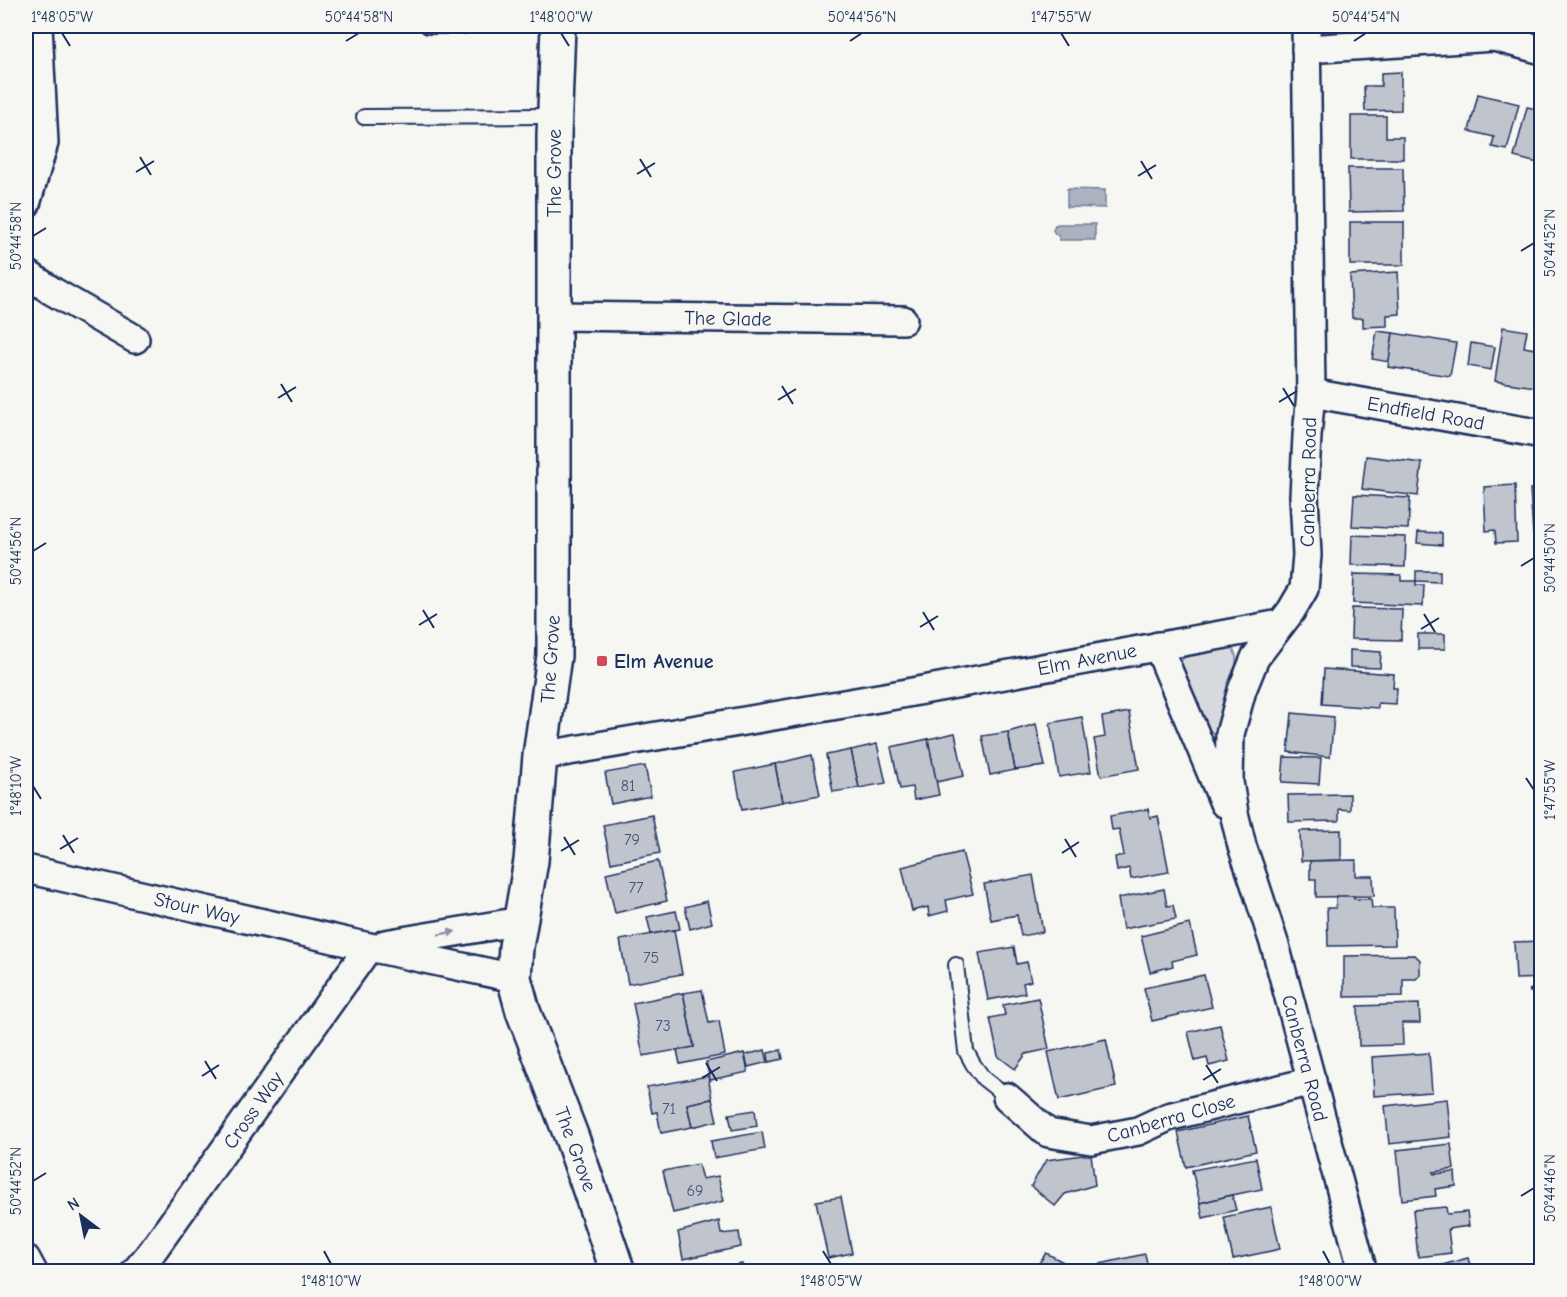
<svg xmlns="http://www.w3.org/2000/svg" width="1567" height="1297" viewBox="0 0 1567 1297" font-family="'Comic Neue',sans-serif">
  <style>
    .grass { fill: #d6d9dd; stroke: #78849e; stroke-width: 1.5 }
    .water { fill: #abb2c0; stroke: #717e99; stroke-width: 1.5 }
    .building { fill: #c0c4cd; stroke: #1b2f5e; stroke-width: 1.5 }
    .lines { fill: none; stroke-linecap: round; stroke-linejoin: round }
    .lane-casing { stroke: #1b2f5e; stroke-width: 18 }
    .street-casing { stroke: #1b2f5e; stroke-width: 32 }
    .secondary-casing { stroke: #1b2f5e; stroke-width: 38 }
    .path { stroke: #1b2f5e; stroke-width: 4; stroke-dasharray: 4.5 4.5; stroke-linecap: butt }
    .lane { stroke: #f6f6f2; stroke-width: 14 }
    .street { stroke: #f6f6f2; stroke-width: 27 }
    .secondary { stroke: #f6f6f2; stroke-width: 33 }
    .oneway { fill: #8892a8 }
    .ticks { fill: none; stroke: #1b2f5e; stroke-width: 2 }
    .poi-dot { fill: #d1495b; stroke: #f6f6f2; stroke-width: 2 }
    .labels { text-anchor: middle; stroke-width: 4.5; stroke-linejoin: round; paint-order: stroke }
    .number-label { font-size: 16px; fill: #44547a }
    .street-label { font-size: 20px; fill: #1b2f5e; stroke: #f6f6f2 }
    .poi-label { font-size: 20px; font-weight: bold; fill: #1b2f5e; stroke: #f6f6f2; text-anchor: start }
    .neatline { fill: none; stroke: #1b2f5e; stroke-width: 2 }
    .ticks-label { font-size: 15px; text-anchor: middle; fill: #1b2f5e }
  </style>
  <rect width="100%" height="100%" fill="#f6f6f2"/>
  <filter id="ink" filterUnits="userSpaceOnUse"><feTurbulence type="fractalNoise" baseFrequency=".0167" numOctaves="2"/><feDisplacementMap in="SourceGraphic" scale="12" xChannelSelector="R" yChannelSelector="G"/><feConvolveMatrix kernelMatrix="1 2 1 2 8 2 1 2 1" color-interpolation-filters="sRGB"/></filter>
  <g filter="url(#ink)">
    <!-- grass -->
    <path class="grass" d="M1229,648H1233L1236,656V665L1232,674L1219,730L1213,733L1208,729L1182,671L1181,661L1186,656Z"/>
    <!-- water -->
    <g class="water">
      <path d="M1067,189L1105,190V208L1067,207Z"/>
      <path d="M1059,224H1095V240H1059V236L1055,234L1053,230L1055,225Z"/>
    </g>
    <!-- building -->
    <g class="building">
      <path d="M1401,72V110L1365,111L1364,86H1381V73Z"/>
      <path d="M1478,94L1519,104L1507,150L1492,147L1494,137L1469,131Z"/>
      <path d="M1527,107L1542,110V164L1514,157Z"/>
      <path d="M1351,116H1386V137H1403V159H1351Z"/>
      <path d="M1348,168H1403L1404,211L1349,212Z"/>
      <rect x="1350" y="222" width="54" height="43"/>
      <path d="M1398,272L1400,314L1387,315V326L1363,327V318H1352L1350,275Z"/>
      <path d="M1539,322H1542V388L1495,381L1503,327L1527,331L1524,347L1535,349Z"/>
      <path d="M1377,331L1393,333L1389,362L1372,359Z"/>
      <path d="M1393,333L1456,343L1450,376L1388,367Z"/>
      <path d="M1471,343L1495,347L1491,370L1468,366Z"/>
      <path d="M1366,456L1422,463L1418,496L1362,489Z"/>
      <path d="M1515,485L1517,542L1496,543L1495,530L1486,531L1484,487Z"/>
      <path d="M1542,488V534H1533L1530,489Z"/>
      <path d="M1354,495L1410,498L1408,529L1352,526Z"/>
      <path d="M1418,532L1442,533V545L1417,543Z"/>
      <path d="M1352,535L1406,537L1405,567L1351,565Z"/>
      <path d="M1416,571H1440V582L1416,581Z"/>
      <path d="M1354,574L1401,575V581H1416V585H1424L1423,606L1353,603Z"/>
      <path d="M1352,608L1402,609L1401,640L1351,639Z"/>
      <rect x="1418" y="634" width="27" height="15"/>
      <path d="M1350,650L1381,652L1380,668L1350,667Z"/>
      <path d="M1324,669L1394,674L1393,688H1397L1396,704L1378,703V708L1322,704Z"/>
      <path d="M1129,712L1139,769L1101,776L1094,739L1105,737L1102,717Z"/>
      <path d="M1292,713L1334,717L1330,757L1288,752Z"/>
      <path d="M1082,717L1091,772L1059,777L1050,723Z"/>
      <path d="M1036,724L1045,766L1015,770L1008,732Z"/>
      <path d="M1008,732L1015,770L990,775L982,736Z"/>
      <path d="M955,733L964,776L936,782L928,739Z"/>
      <path d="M928,739L939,795L914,800L912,787L900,789L891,747Z"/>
      <path d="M877,744L886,783L859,788L851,750Z"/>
      <path d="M851,750L859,788L833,792L826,755Z"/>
      <path d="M812,755L820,795L782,802L775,764Z"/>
      <path d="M1284,757L1321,758L1319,784L1282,782Z"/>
      <path d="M775,764L782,802L742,810L735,772Z"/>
      <path d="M645,766L651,796L611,804L605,773Z"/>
      <path d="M1350,794V810L1339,809V821L1289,822L1288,795Z"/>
      <path d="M1148,809L1150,818L1158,816L1169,872L1131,879L1129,868L1117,871L1115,857L1124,855L1119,829L1112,830L1110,816Z"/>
      <path d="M652,815L660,853L611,863L603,825Z"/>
      <path d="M1341,830V860L1301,861L1300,831Z"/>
      <path d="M962,852L973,894L946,900L948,911L929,916L928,907L912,911L902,867Z"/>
      <path d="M1356,860V876H1373L1374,896L1316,897V879H1310V861Z"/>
      <path d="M658,861L667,901L615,913L606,873Z"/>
      <path d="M1033,875L1043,932L1021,936L1017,915L991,920L984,884Z"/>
      <path d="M1164,889L1167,906L1173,905L1176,919L1123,929L1118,898Z"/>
      <path d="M1336,896H1354V899H1371L1372,908H1394L1395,945L1328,946L1327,908H1336Z"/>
      <path d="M707,901L712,923L690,929L685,907Z"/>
      <path d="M676,911L680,929L651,934L647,917Z"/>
      <path d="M1190,924L1197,955L1172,961L1173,966L1150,972L1141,936Z"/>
      <path d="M674,930L682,974L628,984L620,940Z"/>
      <path d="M1542,941V978L1516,979L1514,942Z"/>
      <path d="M1014,947L1017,964L1027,962L1031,981L1023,983L1025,993L988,1000L979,953Z"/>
      <path d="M1415,955L1420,960V975L1416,979H1403V996L1344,997V956Z"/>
      <path d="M1204,975L1212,1007L1152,1021L1144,988Z"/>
      <path d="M702,990L709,1023L719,1021L725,1055L680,1064L677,1050L694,1047L683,993Z"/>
      <path d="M683,993L694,1047L643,1056L633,1003Z"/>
      <path d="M1038,998L1049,1049L1026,1054L1015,1069L998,1056L990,1018L1005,1015L1003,1005Z"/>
      <path d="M1419,1004L1420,1023H1402L1403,1045L1359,1046L1358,1006Z"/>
      <path d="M1220,1025L1229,1061L1209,1066L1207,1058L1195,1061L1188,1032Z"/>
      <path d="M1106,1039L1116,1087L1059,1100L1048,1052Z"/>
      <path d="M765,1050L768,1062L748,1067L745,1055Z"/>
      <path d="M781,1050L783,1059L769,1062L768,1053Z"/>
      <path d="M744,1053L748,1072L710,1080L706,1062Z"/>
      <path d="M1429,1053L1432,1092L1374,1096L1372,1057Z"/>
      <path d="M708,1076L712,1099L687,1104L692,1127L661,1133L657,1112L652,1113L647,1087Z"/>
      <path d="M712,1099L717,1121L692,1127L687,1104Z"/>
      <path d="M1447,1099L1451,1137L1389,1144L1385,1106Z"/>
      <path d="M755,1110L757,1126L732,1130L729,1114Z"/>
      <path d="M1248,1116L1256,1151L1186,1167L1178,1132Z"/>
      <path d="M762,1132L765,1149L714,1158L711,1141Z"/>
      <path d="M1451,1144L1454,1169L1433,1172L1434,1174L1455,1172L1456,1186L1435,1189L1436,1196L1402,1200L1397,1150Z"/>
      <path d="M1091,1154L1095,1185L1065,1194L1055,1206L1031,1186L1046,1160Z"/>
      <path d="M1256,1158L1262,1189L1232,1195L1200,1203L1192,1170Z"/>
      <path d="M698,1164L702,1179L718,1176L724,1201L673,1213L663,1171Z"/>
      <path d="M1232,1195L1236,1210L1203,1218L1200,1203Z"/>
      <path d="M841,1197L852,1253L828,1258L816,1201Z"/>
      <path d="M1271,1207L1280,1249L1233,1259L1224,1217Z"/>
      <path d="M1446,1207L1447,1214L1467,1212L1469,1226L1448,1229L1451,1253L1418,1257L1413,1210Z"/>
      <path d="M719,1221L721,1234L739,1232L741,1247L683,1259L678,1232Z"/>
      <path d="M1046,1253L1067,1264H1078L1080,1272H1033Z"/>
      <path d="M1145,1254L1149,1272H1083L1082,1268Z"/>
      <path d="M1468,1258L1472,1272H1420V1271Z"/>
      <path d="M742,1264L743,1272H707Z"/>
      <path d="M1291,1267L1292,1272H1269Z"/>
    </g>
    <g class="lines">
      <!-- lane casing -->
      <g class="lane-casing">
        <g id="lane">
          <path d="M428,26H464"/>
          <path d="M364,117L554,116"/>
          <path d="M956,965L966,1051L973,1064L984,1079L1007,1097"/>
        </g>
      </g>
      <!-- street casing -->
      <g class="street-casing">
        <g id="street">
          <path d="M1306,26L1311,393L1307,436L1304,496L1307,555L1304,589L1291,611L1255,658L1242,690L1230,734L1229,782L1234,813L1242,846L1254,881L1276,949L1363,1272"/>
          <path d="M1306,49L1494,37L1542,50"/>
          <path d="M26,204L44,143L38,26"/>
          <path d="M26,273L52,291L135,339"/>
          <path d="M554,316L903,320"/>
          <path d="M1311,393L1542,434"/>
          <path d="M1158,646L1224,803"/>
          <path d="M540,756L896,695L1280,624"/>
          <path d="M26,869L369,947L514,978"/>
          <path d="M385,944L521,921"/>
          <path d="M1007,1097L1048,1133L1091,1140L1138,1131L1168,1117L1312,1081"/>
          <path d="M26,1259L33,1272"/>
          <path d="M135,1272L151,1253L369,947"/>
        </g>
      </g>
      <!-- secondary casing -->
      <g class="secondary-casing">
        <path id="secondary" d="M558,26L554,136V656L540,756L531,861L516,947L514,978L523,1011L572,1138L618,1272"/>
      </g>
      <!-- path -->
      <g class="path">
        <path d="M1529,991L1542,989"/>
        <path d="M1535,1045L1542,1044"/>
      </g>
      <!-- lane -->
      <use href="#lane" class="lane"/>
      <!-- street -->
      <use href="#street" class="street"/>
      <!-- secondary -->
      <use href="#secondary" class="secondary"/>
    </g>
    <!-- one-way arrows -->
    <defs><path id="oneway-solid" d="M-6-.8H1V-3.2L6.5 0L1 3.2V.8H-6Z" transform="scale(1.5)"/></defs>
    <use class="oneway" href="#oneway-solid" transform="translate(447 933) rotate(-10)"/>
  </g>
  <!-- ticks -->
  <path class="ticks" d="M62,33L70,46M561,33L569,46M1061,33L1069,46M346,41L359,33M850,41L862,33M1354,41L1366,33M140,157L151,175M640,159L651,177M1141,161L1152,179M136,172L154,161M637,174L655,163M1138,176L1156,165M33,236L46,228M1521,251L1534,243M281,384L292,402M782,386L793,404M1283,388L1294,406M278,398L296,387M778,400L796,389M1279,402L1297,391M33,551L46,543M1521,566L1534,558M423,610L434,628M923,612L934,630M1424,614L1435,632M419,625L437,614M920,627L938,616M1421,629L1439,618M1526,778L1534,790M33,786L41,799M63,835L74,853M564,837L575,855M1065,839L1076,857M60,849L78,838M561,851L579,840M1062,853L1079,842M205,1061L216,1079M706,1063L717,1081M1206,1065L1218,1083M202,1076L219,1065M702,1078L720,1067M1203,1080L1221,1069M33,1181L46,1173M1521,1196L1534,1188M324,1251L331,1264M823,1251L831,1264M1323,1251L1330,1264"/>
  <!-- markers -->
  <rect class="poi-dot" x="596" y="655" width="12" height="12" rx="3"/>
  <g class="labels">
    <!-- number labels -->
    <g class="number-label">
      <text x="628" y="791">81</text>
      <text x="632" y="845">79</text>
      <text x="636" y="893">77</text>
      <text x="651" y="963">75</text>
      <text x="663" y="1031">73</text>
      <text x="669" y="1114">71</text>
      <text x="695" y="1196">69</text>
    </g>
    <!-- street labels -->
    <g class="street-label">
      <text transform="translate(554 173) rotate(-90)" y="7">The Grove</text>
      <text transform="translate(728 318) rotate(1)" y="7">The Glade</text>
      <text transform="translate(1426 413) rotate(10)" y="7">Endfield Road</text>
      <text transform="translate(1308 482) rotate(-89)" y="7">Canberra Road</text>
      <text transform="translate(550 659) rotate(-86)" y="7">The Grove</text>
      <text transform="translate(1087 659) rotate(-11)" y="7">Elm Avenue</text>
      <text transform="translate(197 908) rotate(13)" y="7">Stour Way</text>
      <text transform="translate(1305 1058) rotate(75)" y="7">Canberra Road</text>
      <text transform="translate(253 1110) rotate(-55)" y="7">Cross Way</text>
      <text transform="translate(1171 1118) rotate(-16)" y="7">Canberra Close</text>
      <text transform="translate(576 1149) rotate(70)" y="7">The Grove</text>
    </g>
    <!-- poi labels -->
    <g class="poi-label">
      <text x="614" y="668">Elm Avenue</text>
    </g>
  </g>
  <!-- margin -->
  <rect width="1567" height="1297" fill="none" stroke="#f6f6f2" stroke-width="66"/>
  <!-- north arrow -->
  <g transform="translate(81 1216) rotate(328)" stroke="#f6f6f2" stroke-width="4.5" paint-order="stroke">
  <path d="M0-4.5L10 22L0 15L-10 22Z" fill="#1b2f5e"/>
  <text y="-9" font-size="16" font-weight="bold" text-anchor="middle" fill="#1b2f5e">N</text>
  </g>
  <rect x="33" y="33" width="1501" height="1231" class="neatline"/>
  <g class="ticks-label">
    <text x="62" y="22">1°48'05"W</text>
    <text x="359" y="22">50°44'58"N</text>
    <text x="561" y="22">1°48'00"W</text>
    <text x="862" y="22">50°44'56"N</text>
    <text x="1061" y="22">1°47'55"W</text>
    <text x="1366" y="22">50°44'54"N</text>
    <text transform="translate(16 236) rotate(-90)" y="5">50°44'58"N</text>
    <text transform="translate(1550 243) rotate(-90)" y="5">50°44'52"N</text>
    <text transform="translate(16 551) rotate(-90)" y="5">50°44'56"N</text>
    <text transform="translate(1550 558) rotate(-90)" y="5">50°44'50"N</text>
    <text transform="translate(16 786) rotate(-90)" y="5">1°48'10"W</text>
    <text transform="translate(1550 790) rotate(-90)" y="5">1°47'55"W</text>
    <text transform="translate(16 1181) rotate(-90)" y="5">50°44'52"N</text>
    <text transform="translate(1550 1188) rotate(-90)" y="5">50°44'46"N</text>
    <text x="331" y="1286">1°48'10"W</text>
    <text x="831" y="1286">1°48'05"W</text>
    <text x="1330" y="1286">1°48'00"W</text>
  </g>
</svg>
